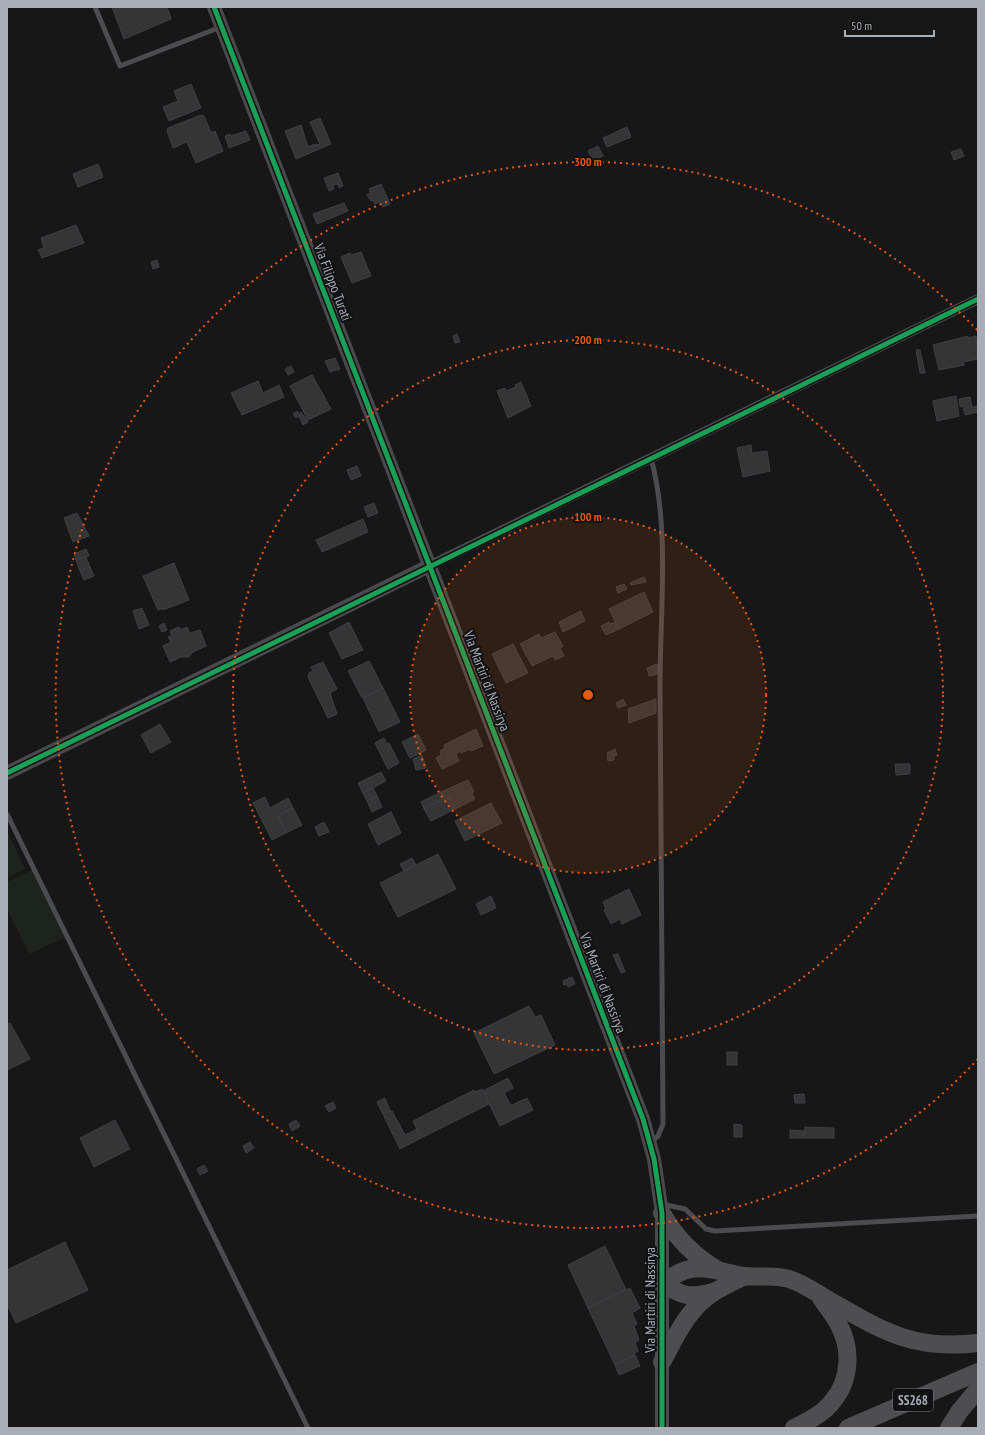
<svg xmlns="http://www.w3.org/2000/svg" width="985" height="1435" viewBox="0 0 985 1435" font-family="'PT Sans Narrow',sans-serif">
  <style>
    .green { fill: #1d241e }
    .building { fill: #353536; stroke: #3f4043 }
    .lines { fill: none; stroke-linecap: round; stroke-linejoin: round }
    .lane { stroke: #4b4c50; stroke-width: 5 }
    .street { stroke: #4b4c50; stroke-width: 10 }
    .secondary { stroke: #4a4a4e; stroke-width: 14 }
    .highway { stroke: #4e4e51; stroke-width: 18 }
    .cycleway-casing { stroke: #111113; stroke-width: 8 }
    .cycleway { stroke: #1a9f57; stroke-width: 5 }
    .ring { fill: none; stroke: #e8590c; stroke-width: 2; stroke-dasharray: 2 4 }
    .labels { text-anchor: middle; stroke-width: 4; stroke-linejoin: round; paint-order: stroke }
    .shield { fill: #111113; stroke: #7b7e86; stroke-width: 1 }
    .shield-label { font-size: 13px; font-weight: bold; fill: #a8adb8 }
    .street-label { font-size: 14px; fill: #a8adb8; stroke: #111113 }
    .centre { fill: #e8590c; stroke: #111113; stroke-width: 2 }
    .ring-label { font-size: 12px; text-anchor: middle; font-weight: bold; fill: #e8590c; stroke: #111113; stroke-width: 4; stroke-linejoin: round; paint-order: stroke }
  </style>
  <rect width="100%" height="100%" fill="#171717"/>
  <!-- green -->
  <g class="green">
    <path d="M7,831L25,869L7,878Z"/>
    <path d="M32,870L64,938L29,954L7,908V882Z"/>
  </g>
  <!-- building -->
  <g class="building">
    <path d="M112,7H167L171,19L124,39Z"/>
    <path d="M191,84L201,108L169,121L163,107L178,101L174,91Z"/>
    <path d="M201,115L204,116L211,133L215,131L223,151L196,163L187,142L173,148L167,131L168,128Z"/>
    <path d="M320,118L331,144L296,159L285,131L301,125L308,147L315,144L316,145L320,144L310,122Z"/>
    <path d="M627,127L631,137L607,147L603,138Z"/>
    <path d="M246,131L250,140L229,148L225,136L230,134L231,136Z"/>
    <path d="M598,146L603,156L593,161L588,151Z"/>
    <path d="M961,149L964,156L954,160L951,152Z"/>
    <path d="M98,164L103,177L78,187L73,174Z"/>
    <path d="M338,173L343,186L339,188L338,184L333,185L334,189L329,191L324,178Z"/>
    <path d="M381,184L390,204L383,207L379,202L375,204L373,200L371,201L367,195L370,193L369,189Z"/>
    <path d="M344,203L348,211L317,224L313,214Z"/>
    <path d="M76,225L84,243L42,258L38,250L44,248L41,238Z"/>
    <path d="M361,252L371,276L352,283L341,257L350,253L351,255Z"/>
    <path d="M157,260L159,267L153,269L151,262Z"/>
    <path d="M457,334L460,342L455,343L453,336Z"/>
    <path d="M968,336V338L976,336L978,359L963,362L964,365L939,370L933,345Z"/>
    <path d="M916,350H920L925,373H920Z"/>
    <path d="M335,358L340,369L330,372L325,361Z"/>
    <path d="M291,366L294,372L288,375L285,369Z"/>
    <path d="M312,375L331,409L308,420L290,386Z"/>
    <path d="M258,381L263,393L279,385L284,397L242,415L231,393Z"/>
    <path d="M521,382L531,406L508,418L497,391L505,388L506,391L516,387L515,385Z"/>
    <path d="M956,396L959,416L937,421L933,401Z"/>
    <path d="M970,397L972,407L978,406V412L965,415L963,406L960,407L959,399Z"/>
    <path d="M297,411L299,414L301,412L308,422L303,425L299,416L296,418L293,414Z"/>
    <path d="M751,445L752,453L767,451L770,471L743,477L737,448Z"/>
    <path d="M357,466L361,476L351,480L347,470Z"/>
    <path d="M374,503L378,513L368,517L364,507Z"/>
    <path d="M77,513L89,536L73,542L64,518Z"/>
    <path d="M363,519L368,532L322,552L316,540Z"/>
    <path d="M86,549L89,556L76,560L74,554Z"/>
    <path d="M86,557L90,567L80,571L76,560Z"/>
    <path d="M174,563L189,600L163,610V608L158,610L143,576Z"/>
    <path d="M90,567L94,576L84,580L80,571Z"/>
    <path d="M644,577L646,582L631,585L630,583Z"/>
    <path d="M624,584L627,589L618,593L616,587Z"/>
    <path d="M644,592L653,612L619,629L609,609Z"/>
    <path d="M142,608L149,625L139,629L133,611Z"/>
    <path d="M581,611L585,621L563,632L559,622Z"/>
    <path d="M349,622L363,650L342,659L329,633Z"/>
    <path d="M609,622L610,624L615,622L619,629L606,635L601,626Z"/>
    <path d="M164,623L167,630L162,632L159,626Z"/>
    <path d="M179,627L180,630L187,627L190,633L200,630L206,646L193,652L189,657H181L170,662L163,646L171,642L168,637L172,636L170,631Z"/>
    <path d="M555,632L563,646L560,648L564,656L555,660L553,656L532,666L520,644L539,634L541,638Z"/>
    <path d="M513,644L528,673L506,683L492,654Z"/>
    <path d="M369,661L383,688L362,698L348,671Z"/>
    <path d="M323,662L337,689L330,693L337,714L328,718L308,677L309,673L313,671L311,667Z"/>
    <path d="M657,664L658,674L649,676L647,668Z"/>
    <path d="M383,688L400,722L379,732L363,698Z"/>
    <path d="M623,699L626,705L618,708L616,703Z"/>
    <path d="M656,699V713L629,723L628,709Z"/>
    <path d="M160,724L171,742L151,753L141,735Z"/>
    <path d="M476,729L483,746L471,751L470,749L461,753L460,751L456,754L459,761L442,769L436,758L441,755L440,751L445,748L444,745Z"/>
    <path d="M418,734L426,750L410,758L402,742Z"/>
    <path d="M384,738L387,744L389,743L399,763L388,769L375,743Z"/>
    <path d="M615,749L617,755L614,756V760L608,761L607,753Z"/>
    <path d="M422,755L426,768L416,770L413,759Z"/>
    <path d="M895,764H910V774L896,775Z"/>
    <path d="M381,772L386,781L363,793L358,783Z"/>
    <path d="M468,780L474,792L472,793L475,799L455,809L449,797L444,799L441,792Z"/>
    <path d="M373,788L377,796L367,801L363,793Z"/>
    <path d="M441,792L444,799L424,809L421,802Z"/>
    <path d="M377,796L382,807L372,812L367,801Z"/>
    <path d="M265,797L270,808L288,798L293,808L278,816L286,833L272,840L253,803Z"/>
    <path d="M449,797L455,809L431,821L424,809Z"/>
    <path d="M491,803L502,823L465,841L455,821Z"/>
    <path d="M293,808L302,825L286,833L278,816Z"/>
    <path d="M391,812L401,833L378,845L368,824Z"/>
    <path d="M324,822L329,832L319,836L315,827Z"/>
    <path d="M438,854L456,889L398,917L380,883Z"/>
    <path d="M412,858L416,865L404,871L400,864Z"/>
    <path d="M629,889L641,915L622,924L620,919L611,924L604,910L606,909L603,902Z"/>
    <path d="M491,896L496,908L481,915L476,904Z"/>
    <path d="M618,954L625,972L621,973L613,955Z"/>
    <path d="M572,977L575,984L568,987L567,984L564,985L563,981Z"/>
    <path d="M529,1006L535,1017L541,1015L555,1045L494,1074L474,1033Z"/>
    <path d="M10,1023L30,1059L7,1070V1025Z"/>
    <rect x="727" y="1052" width="10" height="13"/>
    <path d="M508,1078L513,1088L504,1093L510,1104L512,1105L527,1098L533,1110L500,1126L483,1091Z"/>
    <path d="M482,1089L489,1104L421,1138L413,1121L474,1090L475,1092Z"/>
    <path d="M804,1094L805,1103H795L794,1095Z"/>
    <path d="M385,1098L390,1111H392L405,1135L417,1129L421,1138L400,1149L377,1102Z"/>
    <path d="M333,1102L336,1108L329,1112L325,1106Z"/>
    <path d="M115,1120L130,1149L94,1167L80,1138Z"/>
    <path d="M296,1120L300,1126L292,1131L289,1124Z"/>
    <path d="M734,1124L742,1125V1137H734Z"/>
    <path d="M805,1127L834,1128V1138H804Z"/>
    <path d="M790,1130L804,1131V1138H790Z"/>
    <path d="M250,1142L254,1148L246,1153L243,1146Z"/>
    <path d="M204,1165L208,1171L200,1175L197,1169Z"/>
    <path d="M65,1242L88,1290L16,1323L7,1304V1270Z"/>
    <path d="M605,1246L626,1290L588,1308L568,1265Z"/>
    <path d="M630,1288L640,1308L632,1313L637,1324L634,1326L639,1340L635,1343L638,1351L634,1353L635,1355L615,1365L588,1308Z"/>
    <path d="M635,1355L640,1366L619,1375L615,1365Z"/>
  </g>
  <g class="lines">
    <!-- lane -->
    <g class="lane">
      <path d="M95,7L120,66L221,27"/>
      <path d="M7,814L308,1428"/>
      <path d="M651,1142L658,1136L663,1124C662,977 660,831 660,685C660,613 670,527 651,458"/>
      <path d="M662,1204L685,1209L706,1229L715,1231L978,1216"/>
    </g>
    <!-- street -->
    <path class="street" d="M429,566L978,299"/>
    <!-- secondary -->
    <g class="secondary">
      <path d="M214,7L643,1119L654,1159L662,1213V1428"/>
      <path d="M7,773L429,566"/>
    </g>
    <!-- highway -->
    <g class="highway">
      <path d="M662,1213C675,1237 693,1255 716,1269"/>
      <path d="M714,1292C690,1298 682,1297 662,1282C668,1279 674,1275 681,1272C701,1263 724,1273 744,1276C759,1278 774,1274 789,1279C805,1284 818,1294 832,1302C886,1333 914,1350 978,1343"/>
      <path d="M662,1362C676,1336 688,1308 714,1292C724,1286 735,1281 745,1276"/>
      <path d="M794,1428C807,1422 823,1414 832,1402C851,1380 852,1348 838,1323C833,1314 826,1306 821,1298"/>
      <path d="M848,1428L978,1372"/>
      <path d="M949,1428L959,1412L978,1389"/>
    </g>
    <!-- cycleway casing -->
    <g class="cycleway-casing">
      <g id="cycleway">
        <path d="M214,7L643,1119L654,1159L662,1213V1428"/>
        <path d="M7,773L978,299"/>
      </g>
    </g>
    <!-- cycleway -->
    <use href="#cycleway" class="cycleway"/>
  </g>
  <!-- distance rings -->
  <circle cx="588" cy="695" r="178" fill="#e8590c" fill-opacity=".12"/>
  <g class="ring">
    <circle cx="588" cy="695" r="178"/>
    <circle cx="588" cy="695" r="355"/>
    <path d="M978 1059A533 533 0 1 1 978 331"/>
  </g>
  <g class="labels">
    <!-- shield labels -->
    <rect class="shield" x="893" y="1389" width="40" height="22" rx="3"/>
    <g class="shield-label">
      <text x="913" y="1405">SS268</text>
    </g>
    <!-- street labels -->
    <g class="street-label">
      <text transform="translate(333 282) rotate(69)" y="5">Via Filippo Turati</text>
      <text transform="translate(487 681) rotate(69)" y="5">Via Martiri di Nassirya</text>
      <text transform="translate(603 983) rotate(69)" y="5">Via Martiri di Nassirya</text>
      <text transform="translate(650 1300) rotate(-90)" y="5">Via Martiri di Nassirya</text>
    </g>
  </g>
  <circle cx="588" cy="695" r="6" class="centre"/>
  <g class="ring-label">
    <text x="588" y="166">300 m</text>
    <text x="588" y="344">200 m</text>
    <text x="588" y="521">100 m</text>
  </g>
  <!-- border -->
  <rect width="985" height="1435" fill="none" stroke="#a8adb8" stroke-width="16"/>
  <!-- scale -->
  <path d="M845 30v6h89v-6" fill="none" stroke="#a8adb8" stroke-width="2"/>
  <text x="851" y="30" font-size="12" fill="#a8adb8" stroke="#111113" stroke-width="3" paint-order="stroke">50 m</text>
</svg>
